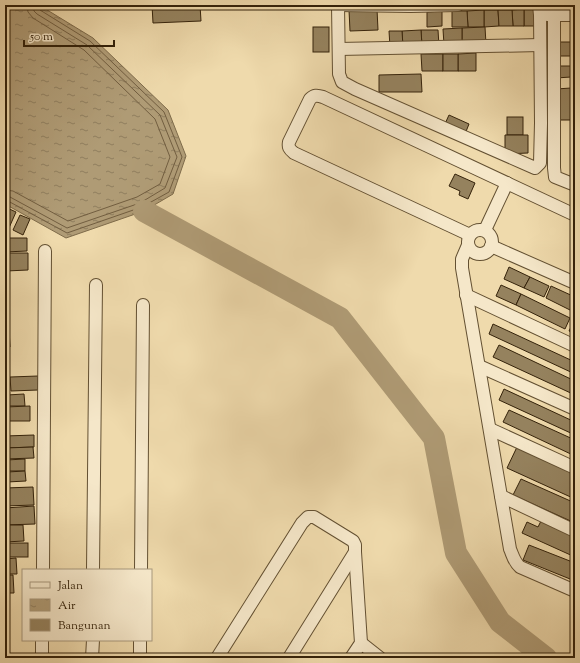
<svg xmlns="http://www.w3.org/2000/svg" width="580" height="663" viewBox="0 0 580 663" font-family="'Sorts Mill Goudy',serif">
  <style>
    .water { fill: url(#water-ripples); stroke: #7e6b4a }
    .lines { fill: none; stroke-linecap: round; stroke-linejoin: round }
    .shore { stroke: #725e40; stroke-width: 1 }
    .river { stroke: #af9b75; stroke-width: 22 }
    .building { fill: #95825e; stroke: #34220a }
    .street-casing { stroke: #635032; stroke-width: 14 }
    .street { stroke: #f5e7c9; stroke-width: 12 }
  </style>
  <defs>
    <pattern id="water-ripples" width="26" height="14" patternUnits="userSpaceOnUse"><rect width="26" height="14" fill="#af9b75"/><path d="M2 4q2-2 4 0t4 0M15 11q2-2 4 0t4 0" fill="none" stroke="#8f7e5e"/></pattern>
  </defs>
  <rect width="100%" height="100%" fill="#efdaac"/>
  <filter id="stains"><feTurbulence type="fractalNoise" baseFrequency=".005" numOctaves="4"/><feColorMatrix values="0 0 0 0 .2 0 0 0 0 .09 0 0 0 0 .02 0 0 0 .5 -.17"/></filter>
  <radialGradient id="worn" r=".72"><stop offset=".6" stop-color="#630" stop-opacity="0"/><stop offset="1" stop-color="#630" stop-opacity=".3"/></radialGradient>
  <!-- water -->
  <path class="water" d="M5,5H39L93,38L168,110L186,156L173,194L144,211L66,238L5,204Z"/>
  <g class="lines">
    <!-- shore -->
    <g class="shore">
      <path d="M5,190L13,191L68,221L137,197L160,184L170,157L155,119L84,50L33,18L28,12L27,5"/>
      <path d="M5,196L10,197L67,228L140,203L165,188L177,157L160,115L87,45L37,14L34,11L33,5"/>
      <path d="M5,201H8L67,233L142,207L169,192L182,157L164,112L90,41L40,10L38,8V5"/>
    </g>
    <!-- river -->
    <path class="river" d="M144,211L340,318L434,438L456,553L500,622L546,658"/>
  </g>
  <!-- building -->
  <g class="building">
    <path d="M152,5H200L201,21L153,23Z"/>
    <path d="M377,9L378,30L350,31L349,10Z"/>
    <rect x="524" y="9" width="11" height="17"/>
    <path d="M524,9V26H513L512,10Z"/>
    <path d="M484,10H498L499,26L484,27Z"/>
    <path d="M484,10V27H468L467,11Z"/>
    <path d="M498,10H512L513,26H499Z"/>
    <path d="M442,11V26L427,27V12Z"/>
    <path d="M452,11H467L468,27H452Z"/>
    <rect x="313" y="27" width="16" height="25"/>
    <path d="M485,27L486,44L462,45V28Z"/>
    <path d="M462,28V45H444L443,29Z"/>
    <path d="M421,30H438L439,46H422Z"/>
    <path d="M421,30L422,46L403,47L402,31Z"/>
    <path d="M389,31H402L403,47H390Z"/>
    <path d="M573,39H575V65H574Z"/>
    <path d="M555,42H571L572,56H555Z"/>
    <path d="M476,53V71H458V54Z"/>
    <path d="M421,54H443V71H422Z"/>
    <rect x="443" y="54" width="15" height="17"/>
    <path d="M555,66H571V77L556,78Z"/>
    <path d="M421,74L422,92H379V75Z"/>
    <path d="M573,87H575V110H574Z"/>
    <path d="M571,88V120H556V89Z"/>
    <path d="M449,115L469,124L465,134L444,126Z"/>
    <rect x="507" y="117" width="16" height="18"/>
    <path d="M505,135H528V153L505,154Z"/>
    <path d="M455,174L475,183L468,199L459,195L460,191L449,186Z"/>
    <path d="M5,207L16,212L5,237Z"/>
    <path d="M20,215L30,219L23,235L13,230Z"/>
    <path d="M5,238H27V251L5,252Z"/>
    <path d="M6,253H28V270L6,271Z"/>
    <path d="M509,267L530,277L524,288L504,279Z"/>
    <path d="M5,273H7L8,292H5Z"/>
    <path d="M530,277L549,286L544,297L524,288Z"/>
    <path d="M501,285L521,294L516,305L496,296Z"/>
    <path d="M551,286L575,297L574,312L546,298Z"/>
    <rect x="5" y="292" width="2" height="18"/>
    <path d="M521,294L570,318L565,329L516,305Z"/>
    <rect x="5" y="310" width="2" height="19"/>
    <path d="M574,321H575V333L569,331Z"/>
    <path d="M493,324L575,362V374L489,334Z"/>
    <path d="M5,329H9L10,347H5Z"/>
    <path d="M499,345L575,381V395L493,357Z"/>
    <rect x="5" y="348" width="3" height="21"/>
    <path d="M5,369H8L9,386H5Z"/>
    <path d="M38,376V390L11,391L10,377Z"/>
    <path d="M504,389L575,422V435L499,400Z"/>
    <path d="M24,394L25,406H7V395Z"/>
    <path d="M30,406V421H5V407Z"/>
    <path d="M509,410L575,440V456L503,422Z"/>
    <path d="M34,435V447L5,448V436Z"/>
    <path d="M33,447L34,458L5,459V448Z"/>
    <path d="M517,447L575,474V499L507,468Z"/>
    <path d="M25,459V471H6V460Z"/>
    <path d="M25,471L26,481L7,482V472Z"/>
    <path d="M521,479L575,503V523L513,495Z"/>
    <path d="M33,487L34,505L5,506V488Z"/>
    <path d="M34,506L35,524L5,525V508Z"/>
    <path d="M541,521L575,536V557L522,533L527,522L538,527Z"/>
    <path d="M5,525H23L24,541L5,542Z"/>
    <rect x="5" y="543" width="23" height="14"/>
    <path d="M529,545L575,563V581L523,560Z"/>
    <path d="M16,558L17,574H5V559Z"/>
    <path d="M5,575H13L14,593H5Z"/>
  </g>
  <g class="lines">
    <!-- street casing -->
    <g class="street-casing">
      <g id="street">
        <path d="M338,5L339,74L342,82L355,89L535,168L540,163L541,123L540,15L539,5"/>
        <path d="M338,5L411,6L458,5"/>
        <path d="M554,5V168L555,177L575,185"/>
        <path d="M547,15H575"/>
        <path d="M339,49L540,45"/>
        <circle cx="480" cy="242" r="12"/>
        <path d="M485,230L507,183"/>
        <path d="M470,235L294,153C289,149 288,147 289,142L310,99C314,95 317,95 323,97L575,215"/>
        <path d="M468,245L462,259V268L510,549C513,556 514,562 520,567L575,591"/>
        <path d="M491,246L575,283"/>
        <path d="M466,295L575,346"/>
        <path d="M479,366L575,409"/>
        <path d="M490,429L575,468"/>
        <path d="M501,496L575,531"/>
        <path d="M43,570L45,251"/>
        <path d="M93,570L96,285"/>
        <path d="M141,570L143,305"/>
        <path d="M361,643L380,658"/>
        <path d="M42,658V640"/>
        <path d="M92,658L93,640"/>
        <path d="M140,658V640"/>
        <path d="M217,658L302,523L308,517H314L353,541L355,545V552L289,658"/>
        <path d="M351,658L361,643L355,552"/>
      </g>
    </g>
    <!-- street -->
    <use href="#street" class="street"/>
  </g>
  <!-- margin -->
  <rect width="580" height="663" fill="none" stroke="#efdaac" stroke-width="20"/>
  <rect x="6" y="6" width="568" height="651" fill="none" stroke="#34220a" stroke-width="2"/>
  <rect x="10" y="10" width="560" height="643" fill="none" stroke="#34220a"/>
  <!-- legend -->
  <rect x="22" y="569" width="130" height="72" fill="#f5e7c9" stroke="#a8987d"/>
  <rect x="30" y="582" width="20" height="6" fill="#f5e7c9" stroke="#a8987d"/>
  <text x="58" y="589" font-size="12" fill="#34220a">Jalan</text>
  <rect x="30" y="599" width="20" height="12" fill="url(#water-ripples)" stroke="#a8987d"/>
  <text x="58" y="609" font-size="12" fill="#34220a">Air</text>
  <rect x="30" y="619" width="20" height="12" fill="#95825e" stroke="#a8987d"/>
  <text x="58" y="629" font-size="12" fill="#34220a">Bangunan</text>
  <!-- scale -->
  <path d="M24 40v6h90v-6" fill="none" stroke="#34220a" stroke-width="2"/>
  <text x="30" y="40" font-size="12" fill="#34220a" stroke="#f5e7c9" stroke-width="3" paint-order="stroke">50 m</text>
  <rect width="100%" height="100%" filter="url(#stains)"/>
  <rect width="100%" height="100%" fill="url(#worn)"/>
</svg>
